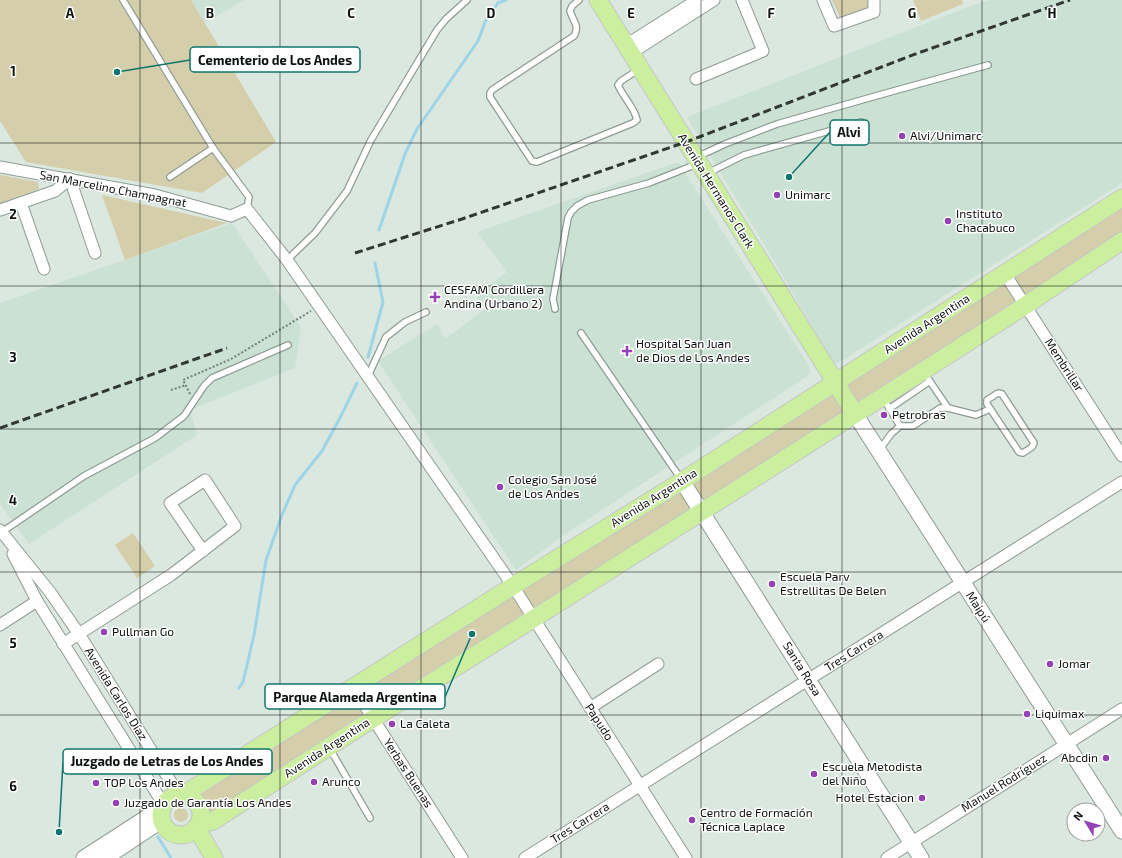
<svg xmlns="http://www.w3.org/2000/svg" width="1122" height="858" viewBox="0 0 1122 858" font-family="'Exo 2',sans-serif">
  <style>
    .built { fill: #cbe1d4 }
    .green { fill: #d5ceaa }
    .lines { fill: none; stroke-linecap: round; stroke-linejoin: round }
    .stream { stroke: #9ed4e7; stroke-width: 3 }
    .service-casing { stroke: #8f9c94; stroke-width: 8 }
    .minor-casing { stroke: #8f9c94; stroke-width: 13 }
    .secondary-casing { stroke: #8f9c94; stroke-width: 17 }
    .primary-casing { stroke: #c5c6c5; stroke-width: 19 }
    .path { stroke: #747e79; stroke-width: 2; stroke-dasharray: 2 2; stroke-linecap: butt }
    .service { stroke: #fff; stroke-width: 5.5 }
    .minor { stroke: #fff; stroke-width: 11 }
    .secondary { stroke: #fff; stroke-width: 15 }
    .primary { stroke: #cbee9f; stroke-width: 17 }
    .rail { stroke: #313733; stroke-width: 3; stroke-dasharray: 8 4; stroke-linecap: butt }
    .grid { fill: none; stroke: #0d120f; stroke-width: 1; stroke-opacity: 0.55 }
    .poi-dot { fill: #9242b2; stroke: #fff; stroke-width: 1.5 }
    .labels { text-anchor: middle; stroke-width: 3; stroke-linejoin: round; paint-order: stroke }
    .poi-label { font-size: 12px; fill: #0d120f; stroke: #fff; text-anchor: start }
    .street-label { font-size: 12px; fill: #0d120f; stroke: #fff }
    .grid-label { font-size: 13px; text-anchor: middle; font-weight: bold; fill: #0d120f; stroke: #fff; stroke-width: 3; stroke-linejoin: round; paint-order: stroke }
    .leader { fill: none; stroke: #0f766e; stroke-width: 1.5 }
    .callout-dot { fill: #0f766e; stroke: #fff; stroke-width: 1.5 }
    .callout { fill: #fff; stroke: #0f766e; stroke-width: 1.5 }
    .callout-label { font-size: 13px; text-anchor: middle; font-weight: bold; fill: #0d120f }
  </style>
  <rect width="100%" height="100%" fill="#dae8e0"/>
  <!-- built -->
  <g class="built">
    <path d="M191,0H244L205,23Z"/>
    <path d="M990,0H1122V183L835,365L773,259L710,156L687,117L965,8Z"/>
    <path d="M678,162L808,364L810,372L806,377L568,532L516,570L378,361L437,324L445,339L485,309L476,295L507,272L477,232Z"/>
    <path d="M232,223L301,327L295,368L190,410L197,435L29,544L0,504V303Z"/>
  </g>
  <!-- green -->
  <g class="green">
    <path d="M0,0H191L276,142L202,193L26,162L0,121Z"/>
    <path d="M832,0H869L871,5L868,11L840,18Z"/>
    <path d="M913,0H962L963,4L921,21Z"/>
    <path d="M0,175L38,182L39,189L0,203Z"/>
    <path d="M102,195L227,223L125,260Z"/>
    <path d="M1122,200V236L888,382L212,818L198,794Z"/>
    <path d="M133,533L155,566L137,578L115,545Z"/>
    <circle cx="181" cy="815" r="7"/>
  </g>
  <g class="lines">
    <!-- stream -->
    <g class="stream">
      <path d="M379,230L405,154L417,129L478,41L485,22L498,3L506,0"/>
      <path d="M368,357L383,302L375,263"/>
      <path d="M239,688L243,682L254,635L266,560L282,515L295,485L322,451L342,414L357,383"/>
      <path d="M158,837L171,858"/>
    </g>
    <!-- service casing -->
    <g class="service-casing">
      <g id="service">
        <path d="M123,0L213,148L170,177"/>
        <path d="M579,0L572,6L570,11C573,21 580,26 574,36L492,90L490,93V97L532,161L537,162L633,123L637,120C635,108 623,97 618,85L621,81L638,70"/>
        <path d="M213,148L249,197L247,209"/>
        <path d="M697,157L725,144L777,124L890,92L988,65"/>
        <path d="M708,173L744,155L861,122"/>
        <path d="M287,260L315,233L347,191L371,140L437,30L446,19L467,0"/>
        <path d="M555,309L553,299L568,218L571,212L577,206L588,200L649,183L697,164"/>
        <path d="M581,333L681,479"/>
        <path d="M368,376L386,337L405,322L426,312"/>
        <path d="M929,380L948,408"/>
        <path d="M998,393L1002,394L1034,443L1032,447L1023,453L1019,452L987,404V400Z"/>
        <path d="M889,409L930,381"/>
        <path d="M900,426H913L940,408H948L976,415L990,409"/>
        <path d="M880,449L891,434L900,426L883,398"/>
        <path d="M2,532L84,476L155,438L184,416L204,386L212,378L288,345"/>
        <path d="M330,749L370,818"/>
      </g>
    </g>
    <!-- minor casing -->
    <g class="minor-casing">
      <g id="minor">
        <path d="M823,0L834,26L874,12V0"/>
        <path d="M626,45L697,0"/>
        <path d="M631,53L714,0"/>
        <path d="M696,79L763,51L742,0"/>
        <path d="M0,167L155,195L231,216L247,209L287,260L513,586L686,858"/>
        <path d="M70,179L95,253"/>
        <path d="M21,203L44,269"/>
        <path d="M0,210L55,191L70,179"/>
        <path d="M1005,274L1122,456"/>
        <path d="M0,530L50,592L79,634L179,795"/>
        <path d="M13,554L37,601L164,805"/>
        <path d="M0,625L37,601"/>
        <path d="M63,644L171,575L235,526L205,480L170,503L203,551"/>
        <path d="M353,687L462,858"/>
        <path d="M590,708L658,664"/>
        <path d="M525,858L1122,482"/>
        <path d="M887,858L1122,709"/>
      </g>
    </g>
    <!-- secondary casing -->
    <g class="secondary-casing">
      <g id="secondary">
        <path d="M855,414L1122,831"/>
        <path d="M682,481L921,858"/>
        <path d="M84,858L163,807"/>
        <path d="M105,858L162,820"/>
      </g>
    </g>
    <!-- primary casing -->
    <g class="primary-casing">
      <g id="primary">
        <path d="M598,0L855,414"/>
        <path d="M183,795L513,586L682,481L1122,198"/>
        <circle cx="181" cy="815" r="20"/>
        <path d="M199,824L213,821L371,720L533,619L923,371L1026,305L1122,241"/>
        <path d="M196,827L214,858"/>
      </g>
    </g>
    <!-- path -->
    <g class="path">
      <path d="M171,390L186,385"/>
      <path d="M190,394L183,380L231,359L311,311"/>
    </g>
    <!-- service -->
    <use href="#service" class="service"/>
    <!-- minor -->
    <use href="#minor" class="minor"/>
    <!-- secondary -->
    <use href="#secondary" class="secondary"/>
    <!-- primary -->
    <use href="#primary" class="primary"/>
    <!-- rail -->
    <g class="rail">
      <path d="M355,253L462,219L686,142L918,53L1070,0"/>
      <path d="M0,428L227,348"/>
    </g>
  </g>
  <!-- grid -->
  <path class="grid" d="M140,0V858M280,0V858M421,0V858M561,0V858M701,0V858M842,0V858M982,0V858M0,143H1122M0,286H1122M0,429H1122M0,572H1122M0,715H1122"/>
  <!-- markers -->
  <g class="poi-dot">
    <circle cx="902" cy="136" r="4"/>
    <circle cx="777" cy="195" r="4"/>
    <circle cx="948" cy="221" r="4"/>
    <path d="M433 291h4v4h4v4h-4v4h-4v-4h-4v-4h4z"/>
    <path d="M625 345h4v4h4v4h-4v4h-4v-4h-4v-4h4z"/>
    <circle cx="884" cy="415" r="4"/>
    <circle cx="500" cy="487" r="4"/>
    <circle cx="772" cy="584" r="4"/>
    <circle cx="104" cy="632" r="4"/>
    <circle cx="1050" cy="664" r="4"/>
    <circle cx="1027" cy="714" r="4"/>
    <circle cx="392" cy="724" r="4"/>
    <circle cx="1106" cy="758" r="4"/>
    <circle cx="814" cy="774" r="4"/>
    <circle cx="314" cy="782" r="4"/>
    <circle cx="96" cy="783" r="4"/>
    <circle cx="922" cy="798" r="4"/>
    <circle cx="116" cy="803" r="4"/>
    <circle cx="692" cy="820" r="4"/>
  </g>
  <g class="labels">
    <!-- poi labels -->
    <g class="poi-label">
      <text x="910" y="140">Alvi/Unimarc</text>
      <text x="785" y="199">Unimarc</text>
      <text x="956" y="218">Instituto<tspan x="956" dy="14">Chacabuco</tspan></text>
      <text x="444" y="294">CESFAM Cordillera<tspan x="444" dy="14">Andina (Urbano 2)</tspan></text>
      <text x="636" y="348">Hospital San Juan<tspan x="636" dy="14">de Dios de Los Andes</tspan></text>
      <text x="892" y="419">Petrobras</text>
      <text x="508" y="484">Colegio San José<tspan x="508" dy="14">de Los Andes</tspan></text>
      <text x="780" y="581">Escuela Parv<tspan x="780" dy="14">Estrellitas De Belen</tspan></text>
      <text x="112" y="636">Pullman Go</text>
      <text x="1058" y="668">Jomar</text>
      <text x="1035" y="718">Liquimax</text>
      <text x="400" y="728">La Caleta</text>
      <text x="1098" y="762" text-anchor="end">Abcdin</text>
      <text x="822" y="771">Escuela Metodista<tspan x="822" dy="14">del Niño</tspan></text>
      <text x="322" y="786">Arunco</text>
      <text x="104" y="787">TOP Los Andes</text>
      <text x="914" y="802" text-anchor="end">Hotel Estacion</text>
      <text x="124" y="807">Juzgado de Garantía Los Andes</text>
      <text x="700" y="817">Centro de Formación<tspan x="700" dy="14">Técnica Laplace</tspan></text>
    </g>
    <!-- street labels -->
    <g class="street-label">
      <text transform="translate(113 189) rotate(11)" y="4">San Marcelino Champagnat</text>
      <text transform="translate(716 191) rotate(58)" y="4">Avenida Hermanos Clark</text>
      <text transform="translate(927 324) rotate(-33)" y="4">Avenida Argentina</text>
      <text transform="translate(1064 365) rotate(57)" y="4">Membrillar</text>
      <text transform="translate(654 498) rotate(-32)" y="4">Avenida Argentina</text>
      <text transform="translate(978 607) rotate(57)" y="4">Maipú</text>
      <text transform="translate(854 651) rotate(-32)" y="4">Tres Carrera</text>
      <text transform="translate(802 669) rotate(58)" y="4">Santa Rosa</text>
      <text transform="translate(116 694) rotate(58)" y="4">Avenida Carlos Díaz</text>
      <text transform="translate(599 722) rotate(57)" y="4">Papudo</text>
      <text transform="translate(327 748) rotate(-33)" y="4">Avenida Argentina</text>
      <text transform="translate(408 773) rotate(57)" y="4">Yerbas Buenas</text>
      <text transform="translate(1004 783) rotate(-32)" y="4">Manuel Rodríguez</text>
      <text transform="translate(580 823) rotate(-32)" y="4">Tres Carrera</text>
    </g>
  </g>
  <g class="grid-label">
    <text x="70" y="18">A</text>
    <text x="210" y="18">B</text>
    <text x="351" y="18">C</text>
    <text x="491" y="18">D</text>
    <text x="631" y="18">E</text>
    <text x="771" y="18">F</text>
    <text x="912" y="18">G</text>
    <text x="1052" y="18">H</text>
    <text x="13" y="76">1</text>
    <text x="13" y="219">2</text>
    <text x="13" y="362">3</text>
    <text x="13" y="505">4</text>
    <text x="13" y="648">5</text>
    <text x="13" y="791">6</text>
  </g>
  <!-- callouts -->
  <path class="leader" d="M117 72L190 60M789 177L830 132M472 634L445 697M59 832L63 762"/>
  <g class="callout-dot">
    <circle cx="117" cy="72" r="4"/>
    <circle cx="789" cy="177" r="4"/>
    <circle cx="472" cy="634" r="4"/>
    <circle cx="59" cy="832" r="4"/>
  </g>
  <g class="callout">
    <rect x="190" y="47" width="170" height="25" rx="4"/>
    <rect x="830" y="120" width="39" height="25" rx="4"/>
    <rect x="265" y="684" width="180" height="25" rx="4"/>
    <rect x="63" y="749" width="209" height="25" rx="4"/>
  </g>
  <g class="callout-label">
    <text x="275" y="65">Cementerio de Los Andes</text>
    <text x="849" y="137">Alvi</text>
    <text x="355" y="702">Parque Alameda Argentina</text>
    <text x="167" y="766">Juzgado de Letras de Los Andes</text>
  </g>
  <!-- north arrow -->
  <g transform="translate(1086 822) rotate(308)"><circle r="19" fill="#ffffff" stroke="#9ea09f"/>
  <path d="M0-3L7 15L0 10L-7 15Z" fill="#9242b2"/>
  <text y="-6" font-size="11" font-weight="bold" text-anchor="middle" fill="#0d120f">N</text>
  </g>
</svg>
